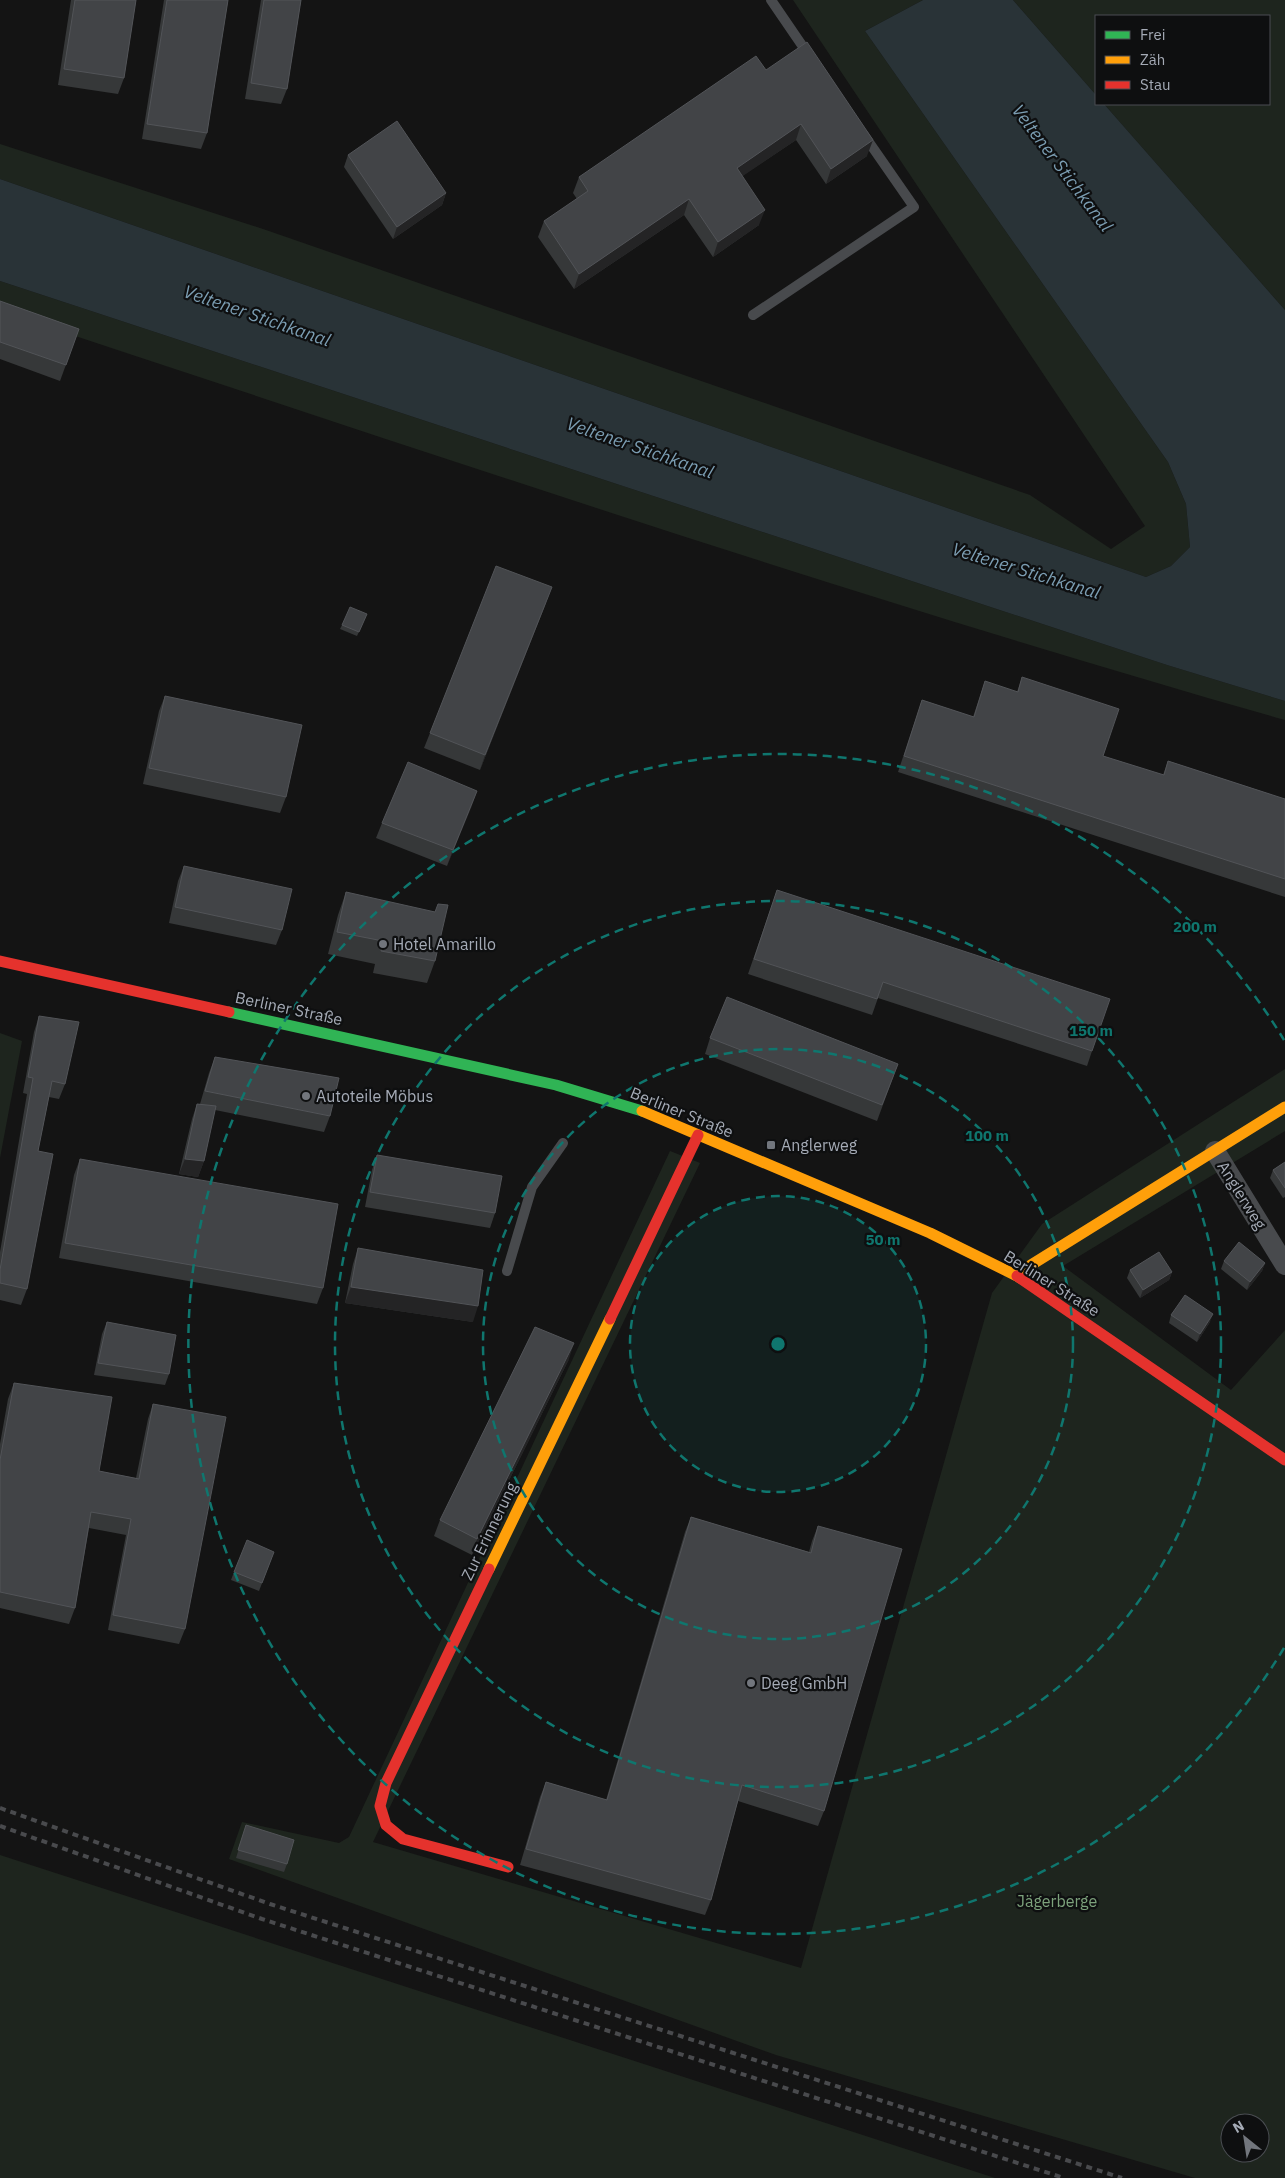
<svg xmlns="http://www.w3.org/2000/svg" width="1285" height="2178" viewBox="0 0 1285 2178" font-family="'IBM Plex Sans',sans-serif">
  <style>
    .green { fill: #1e251e; fill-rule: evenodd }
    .water { fill: #293337 }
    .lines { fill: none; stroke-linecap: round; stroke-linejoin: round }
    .lane { stroke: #484a4d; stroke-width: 10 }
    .street { stroke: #484a4d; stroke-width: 20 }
    .fast { stroke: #30b455; stroke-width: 11 }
    .slow { stroke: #ff9f0a; stroke-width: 11 }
    .jam { stroke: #e5322d; stroke-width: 11 }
    .rail { stroke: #494a4d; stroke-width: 4; stroke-dasharray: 6 5; stroke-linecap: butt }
    .wall { fill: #363839 }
    .shaded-wall { fill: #242425 }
    .building { fill: #424447; stroke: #525458 }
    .ring { fill: none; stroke: #0f766e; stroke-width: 2.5; stroke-dasharray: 9 6 }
    .poi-dot { fill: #72767d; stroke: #0e0f10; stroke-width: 2 }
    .labels { text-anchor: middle; stroke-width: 4.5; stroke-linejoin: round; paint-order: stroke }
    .poi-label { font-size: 16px; fill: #a5abb6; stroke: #0e0f10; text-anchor: start }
    .street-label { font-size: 16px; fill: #a5abb6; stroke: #0e0f10 }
    .park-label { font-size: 16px; fill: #7ca17b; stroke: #0e0f10 }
    .water-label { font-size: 18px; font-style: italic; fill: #7b9db2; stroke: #0e0f10 }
    .centre { fill: #0f766e; stroke: #0e0f10; stroke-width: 2.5 }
    .ring-label { font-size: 15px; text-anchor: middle; font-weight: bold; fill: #0f766e; stroke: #0e0f10; stroke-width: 4.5; stroke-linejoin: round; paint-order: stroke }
  </style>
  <rect width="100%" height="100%" fill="#141414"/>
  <!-- green -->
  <g class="green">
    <path d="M793,0H923L865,31L1168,462L1186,504L1190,547L1171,566L1146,577L0,179V144L266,230L1030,495L1111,549L1145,526Z"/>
    <path d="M1013,0H1285V310L1104,104H1269V16H1096V95Z"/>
    <path d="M0,281L1167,665L1285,701V720C852,597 427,452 0,311Z"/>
    <path d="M0,1033L22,1041L0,1158Z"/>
    <path d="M1285,1069V1131L1063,1266L1231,1390L1285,1330V2178H1195L776,2055L229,1859L242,1822L339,1843L349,1837L670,1151L700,1163L373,1842L801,1968L992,1293L1042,1224ZM1230,2123H1260V2153H1230Z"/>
    <path d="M0,1855L995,2178H0Z"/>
  </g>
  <!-- water -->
  <path class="water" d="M923,0H1013L1096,95V104H1104L1285,310V701L1167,665L0,281V179L1146,577L1171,566L1190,547L1186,504L1168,462L865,31Z"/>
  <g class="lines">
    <!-- lane -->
    <g class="lane">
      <path d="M771,0L810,57"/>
      <path d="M753,315L914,207L864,135"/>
      <path d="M507,1271L532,1187L563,1143"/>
    </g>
    <!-- street -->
    <path class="street" d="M1215,1151L1285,1265"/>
    <!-- fast -->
    <path class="fast" d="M229,1012L556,1085L642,1111"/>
    <!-- slow -->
    <g class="slow">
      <path d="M642,1111L930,1233L1017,1276"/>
      <path d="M1020,1278L1031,1265L1285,1107"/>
      <path d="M489,1569L610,1319"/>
    </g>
    <!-- jam -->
    <g class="jam">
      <path d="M0,961L229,1012"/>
      <path d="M1017,1276L1285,1460"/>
      <path d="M610,1319L698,1135"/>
      <path d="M489,1569L386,1783L380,1806L386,1825L403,1839L508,1867"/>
    </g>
    <!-- rail -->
    <g class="rail">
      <path d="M0,1808L270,1904L1122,2178"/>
      <path d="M0,1826L262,1919L1064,2178"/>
    </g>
  </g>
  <!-- wall -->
  <g class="wall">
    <path d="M71,0H136L124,78L118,94L58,85Z"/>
    <path d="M164,0H228L207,133L201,149L142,139Z"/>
    <path d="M261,0H301L287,89L281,104L245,99Z"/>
    <path d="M766,70L867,156L826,184L796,140L742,176L759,225L713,257L684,215L574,289L538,237L544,221L577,199L573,193L579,177Z"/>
    <path d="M348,155L446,193L442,205L393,239L344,167Z"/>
    <path d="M0,301L79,329L60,381L0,359Z"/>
    <path d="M546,603L480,770L424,748L430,733Z"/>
    <path d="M367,614L357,636L340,629L342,625Z"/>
    <path d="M1022,677L1103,756L1163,775L1168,761L1285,799V897L898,772L922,700L973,717L985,681L1017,692Z"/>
    <path d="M165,696L286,797L280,813L143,784L159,711Z"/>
    <path d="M477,791L447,866L376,838L382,823Z"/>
    <path d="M184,866L282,930L276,945L169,923L178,881Z"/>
    <path d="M777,890L1092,1051L1087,1066L878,998L872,1015L748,974Z"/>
    <path d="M346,892L435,961L427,983L373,973L375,964L328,954L338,915Z"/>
    <path d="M39,1016L65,1084L59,1099L49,1097L38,1151L27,1289L21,1305L0,1300V1252L27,1094L23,1093L34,1032Z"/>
    <path d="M710,1038L898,1064L877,1121L705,1054Z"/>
    <path d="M215,1057L330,1116L324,1132L215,1110L204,1161L198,1177L179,1174L192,1119L197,1104H200L209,1073Z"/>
    <path d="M377,1155L495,1213L490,1228L365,1207L372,1170Z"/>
    <path d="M80,1159L323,1288L317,1304L59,1258L74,1175Z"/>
    <path d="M1285,1162V1197L1283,1198L1270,1178L1273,1170Z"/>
    <path d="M358,1248L473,1322L345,1303L353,1264Z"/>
    <path d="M1224,1261L1265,1263L1262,1271L1247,1290L1221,1269Z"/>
    <path d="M1130,1270L1172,1272L1169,1280L1140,1298L1127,1278Z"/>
    <path d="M1171,1315L1210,1322L1197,1342L1169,1323Z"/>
    <path d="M107,1322L169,1374L165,1385L94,1375L102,1334Z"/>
    <path d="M569,1359L472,1555L434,1536L440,1520Z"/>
    <path d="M14,1383L99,1471L136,1478L148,1419L153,1404L185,1629L179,1644L108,1630L126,1535L89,1528L75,1608L69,1624L0,1608V1444L8,1399Z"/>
    <path d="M691,1517L809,1552L812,1541L818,1526L824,1811L818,1826L738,1801L711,1900L705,1915L520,1865L540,1797L546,1782L606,1800L685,1532Z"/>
    <path d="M274,1552L259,1591L231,1580L234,1572Z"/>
    <path d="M246,1826L287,1864L284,1872L236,1858Z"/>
  </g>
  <!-- shaded-wall -->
  <g class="shaded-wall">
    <path d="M801,124L796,140L731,184L737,168Z"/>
    <path d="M873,140L867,156L826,184L831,169Z"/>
    <path d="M446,193L442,205L393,239L397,227Z"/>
    <path d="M689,199L684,215L574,289L579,274Z"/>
    <path d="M765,210L759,225L713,257L718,242Z"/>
    <path d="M552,587L546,603L480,770L485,755Z"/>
    <path d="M477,791L472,806L447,866L453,850Z"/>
    <path d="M185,1159L204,1161L198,1177L179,1174Z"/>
    <path d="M1265,1263L1262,1271L1247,1290L1250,1282Z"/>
    <path d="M1172,1272L1169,1280L1140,1298L1143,1290Z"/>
    <path d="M351,1287L478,1306L473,1322L345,1303Z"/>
    <path d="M1213,1314L1210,1322L1197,1342L1200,1334Z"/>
    <path d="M574,1343L569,1359L472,1555L477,1539Z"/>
  </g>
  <!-- building -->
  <g class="building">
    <path d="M75,0H136L124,78L64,69Z"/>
    <path d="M167,0H228L207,133L147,124Z"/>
    <path d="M264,0H301L287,89L251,83Z"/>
    <path d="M807,42L873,140L831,169L801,124L737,168L765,210L718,242L689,199L579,274L544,221L588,191L579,177L756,56L766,70Z"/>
    <path d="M397,121L446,193L397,227L348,155Z"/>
    <path d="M0,301L79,329L66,365L0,342Z"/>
    <path d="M496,566L552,587L485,755L430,733Z"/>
    <path d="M350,607L367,614L359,632L342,625Z"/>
    <path d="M1022,677L1119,709L1103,756L1164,775L1168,761L1285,799V879L904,756L922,700L974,717L985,681L1018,692Z"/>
    <path d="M165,696L302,725L286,797L149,768Z"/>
    <path d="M408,762L477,791L453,850L382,823Z"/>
    <path d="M184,866L292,889L282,930L175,907Z"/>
    <path d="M777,890L1110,999L1092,1051L883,982L877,999L754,959Z"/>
    <path d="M346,892L435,912L438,904L448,905L435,961L381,951L383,941L337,932Z"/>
    <path d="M727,997L898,1064L882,1105L710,1038Z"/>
    <path d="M39,1016L79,1022L65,1084L52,1081L38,1151L53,1154L27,1289L0,1283V1270L33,1078L28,1077Z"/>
    <path d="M215,1057L339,1078L330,1116L205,1091Z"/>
    <path d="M197,1104L216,1106L204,1161L185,1159Z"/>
    <path d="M377,1155L502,1176L495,1213L370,1192Z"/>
    <path d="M80,1159L338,1204L323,1288L65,1243Z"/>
    <path d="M1285,1162V1188L1273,1170Z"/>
    <path d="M1239,1242L1265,1263L1250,1282L1224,1261Z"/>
    <path d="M358,1248L483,1270L478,1306L351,1287Z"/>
    <path d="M1159,1252L1172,1272L1143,1290L1130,1270Z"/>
    <path d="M1185,1295L1213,1314L1200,1334L1171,1315Z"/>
    <path d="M107,1322L176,1335L169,1374L98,1363Z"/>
    <path d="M535,1327L574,1343L477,1539L440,1520Z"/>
    <path d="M14,1383L112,1397L99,1471L139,1479L153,1404L226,1417L185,1629L113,1615L131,1519L91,1512L75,1608L0,1592V1460Z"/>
    <path d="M691,1517L811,1553L818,1526L902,1549L824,1811L742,1785L711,1900L526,1849L546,1782L607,1800Z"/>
    <path d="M247,1540L274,1552L262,1583L234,1572Z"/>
    <path d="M246,1825L294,1840L287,1864L238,1850Z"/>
  </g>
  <!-- distance rings -->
  <circle cx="778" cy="1344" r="148" fill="#0f766e" fill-opacity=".12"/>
  <g class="ring">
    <circle cx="778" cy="1344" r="148"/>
    <circle cx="778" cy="1344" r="295"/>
    <circle cx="778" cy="1344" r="443"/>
    <path d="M1284 1648A590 590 0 1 1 1284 1040"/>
  </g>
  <!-- markers -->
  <g class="poi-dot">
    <circle cx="383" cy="944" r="5"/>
    <circle cx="306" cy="1096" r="5"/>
    <rect x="766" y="1140" width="10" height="10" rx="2.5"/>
    <circle cx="751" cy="1683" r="5"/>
  </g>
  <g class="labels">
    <!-- poi labels -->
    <g class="poi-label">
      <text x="393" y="950">Hotel Amarillo</text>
      <text x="316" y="1102">Autoteile Möbus</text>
      <text x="781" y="1151">Anglerweg</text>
      <text x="761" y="1689">Deeg GmbH</text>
    </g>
    <!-- street labels -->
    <g class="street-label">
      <text transform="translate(289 1008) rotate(12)" y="6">Berliner Straße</text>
      <text transform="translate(682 1112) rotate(22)" y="6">Berliner Straße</text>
      <text transform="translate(1242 1195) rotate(58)" y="6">Anglerweg</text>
      <text transform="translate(1052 1283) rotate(32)" y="6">Berliner Straße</text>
      <text transform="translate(489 1531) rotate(-64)" y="6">Zur Erinnerung</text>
    </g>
    <!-- park labels -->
    <g class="park-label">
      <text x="1057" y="1907">Jägerberge</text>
    </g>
    <!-- water labels -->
    <g class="water-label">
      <text transform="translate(1062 168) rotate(53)" y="6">Veltener Stichkanal</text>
      <text transform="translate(257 316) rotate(19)" y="6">Veltener Stichkanal</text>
      <text transform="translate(640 448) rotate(19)" y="6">Veltener Stichkanal</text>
      <text transform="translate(1026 571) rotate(17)" y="6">Veltener Stichkanal</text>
    </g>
  </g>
  <circle cx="778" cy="1344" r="8" class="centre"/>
  <g class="ring-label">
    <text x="1195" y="932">200 m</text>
    <text x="1091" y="1036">150 m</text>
    <text x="987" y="1141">100 m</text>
    <text x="883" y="1245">50 m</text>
  </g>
  <!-- legend -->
  <rect x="1095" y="15" width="175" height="90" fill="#0e0f10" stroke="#4a4d52"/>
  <rect x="1105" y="31" width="25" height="8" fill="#30b455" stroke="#4a4d52"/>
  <text x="1140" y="40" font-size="15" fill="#a5abb6">Frei</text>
  <rect x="1105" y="56" width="25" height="8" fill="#ff9f0a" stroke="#4a4d52"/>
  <text x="1140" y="65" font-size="15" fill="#a5abb6">Zäh</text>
  <rect x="1105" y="81" width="25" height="8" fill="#e5322d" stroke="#4a4d52"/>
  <text x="1140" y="90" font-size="15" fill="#a5abb6">Stau</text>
  <!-- north arrow -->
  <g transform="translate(1245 2138) rotate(330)"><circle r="24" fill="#0e0f10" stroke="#4a4d52"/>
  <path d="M0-4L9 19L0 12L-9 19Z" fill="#72767d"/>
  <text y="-8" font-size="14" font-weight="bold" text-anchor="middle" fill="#a5abb6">N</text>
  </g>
</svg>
